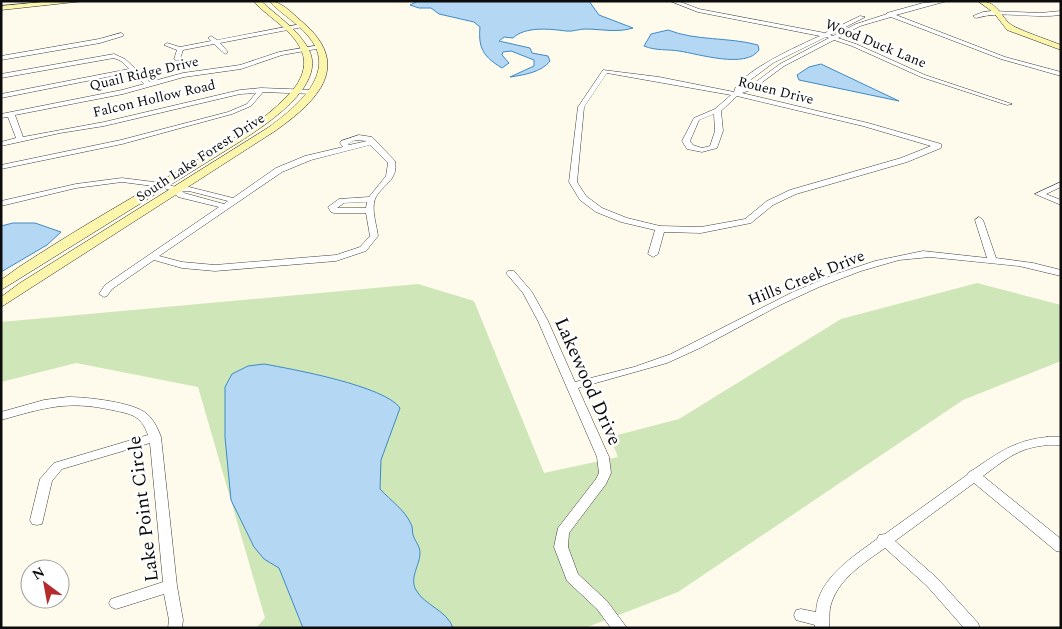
<svg xmlns="http://www.w3.org/2000/svg" width="1062" height="629" viewBox="0 0 1062 629" font-family="Spectral,serif">
  <style>
    .green { fill: #cee6b8 }
    .water { fill: #b4d8f3; stroke: #3e8ac6 }
    .lines { fill: none; stroke-linecap: round; stroke-linejoin: round }
    .street-casing { stroke: #3f3f3f; stroke-width: 1 }
    .secondary-casing { stroke: #2e2e2e; stroke-width: 1 }
    .street { fill: #fff; fill-rule: evenodd }
    .secondary { fill: #fbf6ab; fill-rule: evenodd }
    .labels { text-anchor: middle; stroke-width: 5; stroke-linejoin: round; paint-order: stroke }
    .far-street-label { font-size: 14px; fill: #0c0c0c; stroke: #fff }
    .street-label { font-size: 16px; fill: #0c0c0c; stroke: #fff }
    .near-street-label { font-size: 19px; fill: #0c0c0c; stroke: #fff }
  </style>
  <rect width="100%" height="100%" fill="#fefbec"/>
  <!-- green -->
  <path class="green" d="M977,283L1061,305V361L963,400L678,592L585,628H256L265,618L198,387L76,363L1,382V322L418,284L474,301L544,473L618,457L610,437L679,419L841,319Z"/>
  <!-- water -->
  <g class="water">
    <path d="M418,1H589L599,15L633,28C617,33 601,29 585,29C579,29 572,32 566,31C551,29 525,26 513,38L504,37L499,41L530,48L532,53L548,56L550,61C542,72 524,75 510,77L534,66V60L511,51L503,52L502,55L509,63L502,68C484,57 478,49 480,27L474,22L439,14L431,8H419L410,5Z"/>
    <path d="M668,30C696,41 729,37 758,45L759,50C746,69 699,54 679,51C667,49 656,51 644,46L651,34Z"/>
    <path d="M821,64L899,101L799,80L797,75L809,67Z"/>
    <path d="M13,223H35L61,232L47,245L1,272V226Z"/>
    <path d="M264,364C292,369 385,386 400,408L381,460L380,489C390,500 405,510 411,524C413,527 412,531 413,535C415,541 420,546 420,553C420,565 409,578 416,590C425,606 447,610 453,628H303L279,568L264,559L254,547L231,500L225,437V387L232,374L248,366Z"/>
  </g>
  <g class="lines">
    <!-- street casing -->
    <g class="street-casing">
      <g id="street">
        <path d="M670,1H678L699,9L825,33L860,16L865,17L830,35L833,36L856,24L887,14V13L923,3L947,1L896,15L1005,57L1061,72V76L1001,59L891,17L860,26L838,38L856,44L925,75L1012,104L1007,105L921,77L852,46L834,40L784,66L753,89L742,93L868,123L941,144V148L907,162L796,194L773,205L751,223L701,233L664,232L658,254L653,257L648,254L655,230L621,222L596,212L580,200L569,182L578,107L603,70L659,77L734,92C737,73 802,44 820,36L698,12ZM826,37L829,38L780,64L749,87L741,89V87L773,63ZM607,73L731,95L715,109L694,118L682,141L687,149L702,152L717,148L723,131L721,111L737,96L863,126L931,146L901,158L790,190L767,201L745,219L701,227L660,226L627,218L602,208L586,196L577,182L584,107ZM714,114L715,131L710,146L702,148L693,145L690,141L699,120Z"/>
        <path d="M992,11L1040,13L1061,11V15C1033,19 1003,10 976,18L973,16L983,12Z"/>
        <path d="M301,24L303,25V27L220,43L228,52L225,54L214,44L183,50L180,59L177,61L174,59L177,50L164,45L167,43L180,47L211,41L208,38L211,36L217,40Z"/>
        <path d="M121,33L123,34V36L100,43L1,60V56L99,39Z"/>
        <path d="M320,45L323,47L322,48L282,55L241,69L184,77L123,94L15,115L23,137L104,122L240,90L261,88L313,90L316,92L313,94L263,92L251,106L232,114L122,144L1,169V165L121,140L228,112L247,104L256,93L240,94L104,126L60,133L1,146V142L16,138L8,117L1,118V114L122,90L144,84L132,72L1,98V94L129,69L121,61L114,58L1,78V74L114,54L125,59L150,82L183,73L240,65L279,52Z"/>
        <path d="M359,135L372,137L395,161C399,181 381,185 375,199C371,210 377,226 378,236L366,251L336,261L215,271L182,268L154,260L112,289L107,296L104,297L99,294L105,285L219,207L178,197L173,191L161,187L122,182L76,188L1,206V201L76,184L122,178L162,183L176,187H189L233,198L276,168L305,156L343,147L340,143L341,141ZM355,140L367,141L349,145L348,144ZM370,145L388,163L386,176L369,197L339,199L328,207L331,212L334,213H366L370,236L360,247L336,255L215,265L182,262L159,256L282,172L311,160ZM182,191H189L228,201L224,204L184,193ZM367,202L366,208H337L344,203Z"/>
        <path d="M1061,182V187L1046,194L1061,200V205L1035,194Z"/>
        <path d="M979,217L983,220L996,258L1033,263L1061,270V276L1019,266L930,257L899,260L861,271L819,287L780,305L700,348L667,363L578,388L609,457L611,473L606,484L569,533L568,547L578,574L607,601L627,628H611L597,609L567,581L554,547L558,528L596,479L599,473L597,457L538,321L523,293L506,273L508,271H514L532,292L548,321L575,382L634,367L671,354L793,292L833,275L875,261L923,251L987,258L975,220Z"/>
        <path d="M68,397C86,397 134,402 147,414C154,420 158,429 161,437L177,586L183,620L182,628H168L169,620L164,594L116,609L111,607L109,603L111,599L163,582L150,443L62,469L52,481L42,524L37,525L32,524L30,520L40,479L54,463L148,435C141,415 131,414 112,410C67,400 44,408 1,420V412L44,400Z"/>
        <path d="M1047,437H1061V445C1024,444 1011,455 983,476L1061,539V552L1056,551L974,483L895,541L937,578L978,623L980,628H964L927,586L885,548C864,563 836,580 830,608C829,614 830,621 829,628H815V625L796,620L794,615L796,610L801,609L816,612C817,579 854,556 877,539L879,535L885,534L967,475L969,472L973,470C998,453 1015,440 1047,437Z"/>
      </g>
    </g>
    <!-- secondary casing -->
    <g class="secondary-casing">
      <g id="secondary">
        <path d="M53,1H84L1,10V6Z"/>
        <path d="M253,1H261C277,16 299,30 309,50C327,86 265,125 241,141L1,290V280L19,267C71,233 124,202 178,171C216,149 259,127 289,94C298,85 305,73 304,60C301,34 268,18 253,1Z"/>
        <path d="M269,1C281,1 291,12 300,20C354,64 319,100 275,131L1,307V297L20,283L269,127C295,108 339,73 309,37C298,23 281,14 269,1Z"/>
        <path d="M978,1C1001,1 1000,20 1015,27C1030,34 1046,39 1061,45V50L1007,30L994,13Z"/>
      </g>
    </g>
    <!-- street -->
    <use href="#street" class="street"/>
    <!-- secondary -->
    <use href="#secondary" class="secondary"/>
  </g>
  <g class="labels">
    <!-- far-street labels -->
    <g class="far-street-label">
      <text transform="translate(876 43) rotate(22)" y="5">Wood Duck Lane</text>
      <text transform="translate(144 73) rotate(-13)" y="5">Quail Ridge Drive</text>
      <text transform="translate(776 90) rotate(14)" y="5">Rouen Drive</text>
      <text transform="translate(154 98) rotate(-13)" y="5">Falcon Hollow Road</text>
      <text transform="translate(200 157) rotate(-33)" y="5">South Lake Forest Drive</text>
    </g>
    <!-- street labels -->
    <g class="street-label">
      <text transform="translate(806 277) rotate(-22)" y="6">Hills Creek Drive</text>
    </g>
    <!-- near-street labels -->
    <g class="near-street-label">
      <text transform="translate(589 381) rotate(66)" y="7">Lakewood Drive</text>
      <text transform="translate(142 509) rotate(-97)" y="7">Lake Point Circle</text>
    </g>
  </g>
  <!-- border -->
  <rect width="1062" height="629" fill="none" stroke="#0c0c0c" stroke-width="5"/>
  <!-- north arrow -->
  <g transform="translate(45 584) rotate(328)"><circle r="24" fill="#ffffff" stroke="#9e9e9e"/>
  <path d="M0-4L9 19L0 12L-9 19Z" fill="#b52b2c"/>
  <text y="-8" font-size="14" font-weight="bold" text-anchor="middle" fill="#0c0c0c">N</text>
  </g>
</svg>
